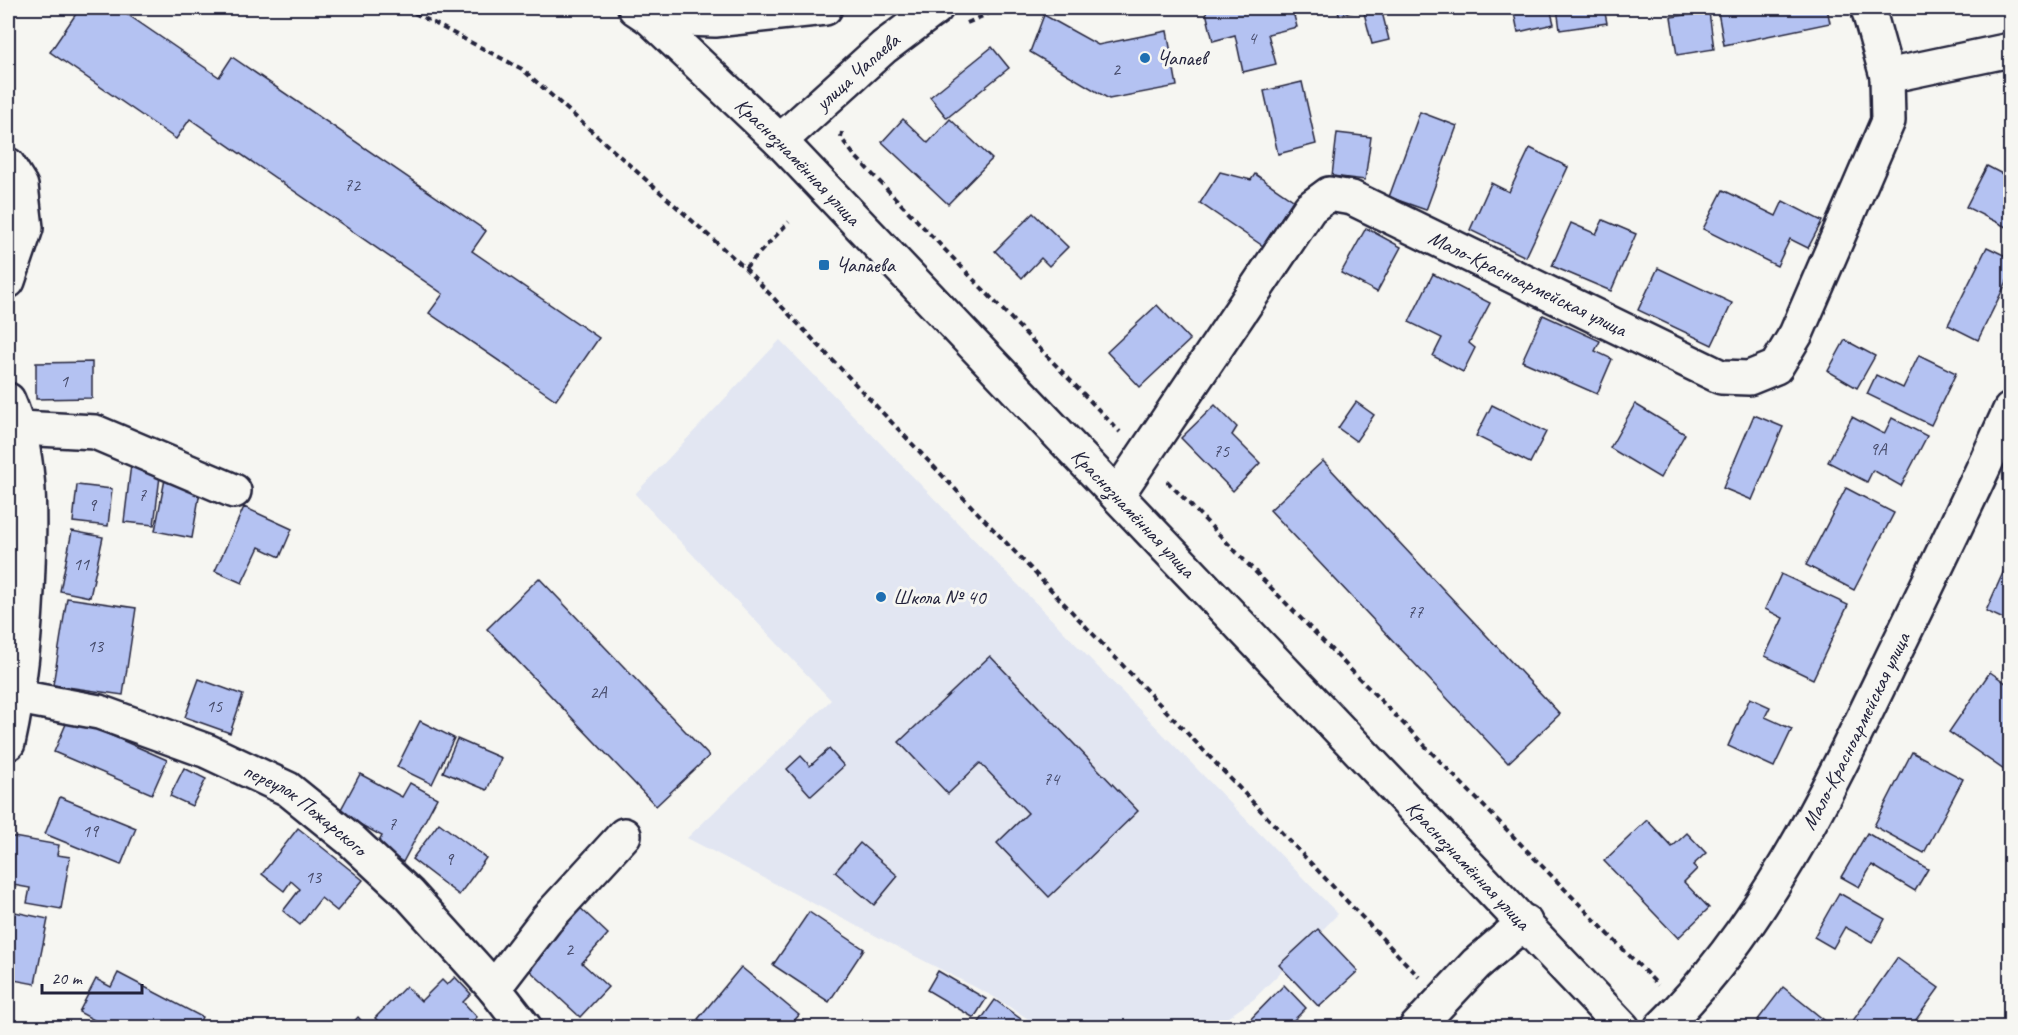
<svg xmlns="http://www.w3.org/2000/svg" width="2018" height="1035" viewBox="0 0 2018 1035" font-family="Caveat,sans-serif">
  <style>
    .built { fill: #e2e6f2 }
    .building { fill: #b4c2f2; stroke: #22223b; stroke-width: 1.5 }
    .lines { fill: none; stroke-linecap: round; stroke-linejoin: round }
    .minor-casing { stroke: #22223b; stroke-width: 38 }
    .path { stroke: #22223b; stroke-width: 4; stroke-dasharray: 6 4.5; stroke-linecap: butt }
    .minor { stroke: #f6f6f2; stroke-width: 33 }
    .poi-dot { fill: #1f6fb2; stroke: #f6f6f2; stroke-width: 2 }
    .labels { text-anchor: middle; stroke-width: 6; stroke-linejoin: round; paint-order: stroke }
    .number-label { font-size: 18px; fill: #464a69 }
    .poi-label { font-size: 21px; fill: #22223b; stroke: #f6f6f2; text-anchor: start }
    .street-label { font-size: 21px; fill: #22223b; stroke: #f6f6f2 }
  </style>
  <rect width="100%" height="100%" fill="#f6f6f2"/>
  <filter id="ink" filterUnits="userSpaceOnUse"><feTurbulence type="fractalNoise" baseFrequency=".0167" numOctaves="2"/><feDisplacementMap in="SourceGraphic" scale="12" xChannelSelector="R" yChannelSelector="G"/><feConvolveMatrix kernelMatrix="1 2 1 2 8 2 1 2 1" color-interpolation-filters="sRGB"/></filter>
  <g filter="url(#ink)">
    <!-- built -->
    <path class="built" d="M780,340L1338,914L1254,999L1214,1027H1041L994,997L687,838L831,700L635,494Z"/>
    <!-- building -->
    <g class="building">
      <path d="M80,8H118L219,77L232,57L486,231L472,251L599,338L556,400L429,313L443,294L190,119L176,139L50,52Z"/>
      <path d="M1205,8H1292L1297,27L1268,34L1276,64L1243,72L1235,35L1213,41Z"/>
      <path d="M1337,8H1381L1389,40L1372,44L1363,9L1339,15Z"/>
      <path d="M1513,8H1550L1554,24L1518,32Z"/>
      <path d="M1557,8H1604L1607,23L1560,30Z"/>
      <path d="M1738,8H1827L1830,23L1724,45L1718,12Z"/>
      <path d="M1709,12L1714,49L1677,55L1671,17Z"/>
      <path d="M1044,15L1098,45L1167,31L1177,86L1109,99L1030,52Z"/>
      <path d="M992,47L1009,68L947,118L930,97Z"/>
      <path d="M1302,82L1316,144L1278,154L1264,91Z"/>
      <path d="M1420,112L1457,126L1426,210L1389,197Z"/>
      <path d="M903,119L928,143L950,119L992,159L948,204L882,142Z"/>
      <path d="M1337,133L1371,137L1365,180L1332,176Z"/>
      <path d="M1530,148L1568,167L1526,257L1470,230L1491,183L1509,192Z"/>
      <path d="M1987,166L2010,178V229L1966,207Z"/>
      <path d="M1220,172L1251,180L1255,174L1293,200L1263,246L1200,203Z"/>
      <path d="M1723,190L1776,216L1783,201L1822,221L1808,248L1790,239L1777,266L1703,229Z"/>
      <path d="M1033,213L1068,247L1049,266L1041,258L1022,278L995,251Z"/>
      <path d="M1603,220L1636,234L1611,291L1552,266L1571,223L1596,234Z"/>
      <path d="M1366,228L1401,247L1377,292L1341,273Z"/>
      <path d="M1987,247L2010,258V275L1978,340L1948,325Z"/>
      <path d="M1658,268L1732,303L1712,345L1638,310Z"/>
      <path d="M1433,274L1490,303L1469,343L1475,348L1463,372L1433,356L1442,338L1409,322Z"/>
      <path d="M1157,305L1190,340L1140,387L1107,352Z"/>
      <path d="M1543,315L1600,341L1595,351L1612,359L1597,394L1522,361Z"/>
      <path d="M1845,340L1875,356L1857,388L1828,371Z"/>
      <path d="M1919,355L1956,373L1931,425L1867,394L1876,375L1903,388Z"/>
      <path d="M92,362V398L36,399V363Z"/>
      <path d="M1356,402L1374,415L1356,441L1338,428Z"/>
      <path d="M1635,404L1685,434L1660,478L1610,448Z"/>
      <path d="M1215,405L1237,427L1232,435L1260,463L1233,491L1181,438Z"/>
      <path d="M1492,405L1546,432L1530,463L1476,436Z"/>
      <path d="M1754,415L1783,427L1752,500L1723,488Z"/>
      <path d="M1852,417L1884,434L1892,418L1927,436L1901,486L1873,470L1867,482L1828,462Z"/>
      <path d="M1323,461L1560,714L1508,763L1270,510Z"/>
      <path d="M131,464L161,468L154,525L124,522Z"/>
      <path d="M165,479L201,486L192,538L155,531Z"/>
      <path d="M77,485L112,489L108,526L73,522Z"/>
      <path d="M1846,488L1894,513L1854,590L1806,565Z"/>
      <path d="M244,507L292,529L280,557L259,547L242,583L215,571Z"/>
      <path d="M72,531L103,537L90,597L60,591Z"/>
      <path d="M2010,557V622L1986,611Z"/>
      <path d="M1781,574L1848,605L1813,679L1765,656L1783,618L1765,609Z"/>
      <path d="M539,578L709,756L656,806L487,629Z"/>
      <path d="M67,598L136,608L123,695L53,685Z"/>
      <path d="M990,656L1138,811L1049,897L997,843L1028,813L980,763L948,794L899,742Z"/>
      <path d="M1990,672L2010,686V774L1949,732Z"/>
      <path d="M199,679L243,695L230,733L185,717Z"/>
      <path d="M1750,698L1770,707L1765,717L1792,729L1774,767L1728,746Z"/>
      <path d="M69,717L167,760L152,794L54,752Z"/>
      <path d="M420,721L454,738L432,784L397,767Z"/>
      <path d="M457,739L501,758L487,790L443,772Z"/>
      <path d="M829,749L844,766L811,796L787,769L801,756L810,766Z"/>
      <path d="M1912,752L1963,779L1924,853L1874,826Z"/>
      <path d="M184,768L206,779L192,806L170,796Z"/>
      <path d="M360,774L402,797L410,783L437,798L403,862L376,847L382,836L339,813Z"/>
      <path d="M60,797L136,828L121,865L45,834Z"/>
      <path d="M1647,820L1672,847L1687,833L1706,853L1693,865L1697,869L1684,882L1709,908L1678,938L1604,861Z"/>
      <path d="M439,823L486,858L459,895L412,859Z"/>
      <path d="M298,828L363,880L337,911L321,898L300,925L283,911L300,889L291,881L284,891L262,874Z"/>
      <path d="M1867,833L1928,869L1915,891L1872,865L1859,887L1841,877Z"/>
      <path d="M8,836L59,845L57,855L70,857L61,909L27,903L30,888L8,884Z"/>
      <path d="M860,843L898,876L874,905L835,872Z"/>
      <path d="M1839,893L1885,919L1872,942L1845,927L1833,948L1814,937Z"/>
      <path d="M575,903L608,934L582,963L608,987L580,1017L527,968L557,935L551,930Z"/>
      <path d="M15,912L48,919L35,984L8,979V919L13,920Z"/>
      <path d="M809,912L864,949L829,1002L773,965Z"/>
      <path d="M1318,929L1358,971L1319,1007L1279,965Z"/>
      <path d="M1897,958L1939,988L1910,1028H1859L1852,1022Z"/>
      <path d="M741,967L799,1015L788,1028H708L698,1019Z"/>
      <path d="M938,971L986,999L974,1018L927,990Z"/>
      <path d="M118,973L202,1017L197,1028H109L79,1012L96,979L111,987Z"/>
      <path d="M455,977L471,994L463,1002L477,1017L466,1028H385L375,1018L406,986L421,1001L442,980L447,985Z"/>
      <path d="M1284,985L1306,1008L1286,1028H1242Z"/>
      <path d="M1783,987L1834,1028H1766L1757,1021Z"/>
      <path d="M995,1000L1033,1028H975Z"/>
      <path d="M358,1017L368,1028H348Z"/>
      <path d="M1212,1021L1218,1028H1206Z"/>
    </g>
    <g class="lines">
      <!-- minor casing -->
      <g class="minor-casing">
        <g id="minor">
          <path id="s1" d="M635,8L650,18L780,141L1623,1028"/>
          <path d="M1868,8L1887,76L2010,50"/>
          <path d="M650,18L715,20L825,8"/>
          <path id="s2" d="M780,141L884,47L936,8"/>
          <path d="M8,165L21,186L26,228L8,281"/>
          <path d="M8,400C31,453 30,509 28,566C26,627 21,684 8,743"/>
          <path d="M20,428L95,432L234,491"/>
          <path id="s3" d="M1117,495L1310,208L1329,194L1352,198L1721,377L1749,378L1776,367L1796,334L1888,121L1887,76"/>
          <path id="s4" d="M18,697L99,712L207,751L288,789L351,840L409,894L494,988L525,1028"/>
          <path d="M494,988L547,919L624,835"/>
          <path d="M1416,1028L1476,964L1525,922"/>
          <path id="s5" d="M1661,1028C1765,927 1831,785 1893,656C1933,574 1973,492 2010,410"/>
        </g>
      </g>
      <!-- path -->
      <g class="path">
        <path d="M405,8L522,69L745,268L1419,977"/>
        <path d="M967,23L1001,8"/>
        <path d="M842,132L841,138L854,155L1120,432"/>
        <path d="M745,268L789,222"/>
        <path d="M1167,481L1658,985"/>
      </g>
      <!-- minor -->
      <use href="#minor" class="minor"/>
    </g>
  </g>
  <!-- markers -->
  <g class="poi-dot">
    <circle cx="1145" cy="58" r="6"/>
    <rect x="818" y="259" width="12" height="12" rx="3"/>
    <circle cx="881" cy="597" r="6"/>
  </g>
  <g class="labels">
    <!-- number labels -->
    <g class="number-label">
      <text x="1252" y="44">4</text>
      <text x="1116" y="75">2</text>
      <text x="352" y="191">72</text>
      <text x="64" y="387">1</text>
      <text x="1878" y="455">9А</text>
      <text x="1221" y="457">75</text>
      <text x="142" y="501">7</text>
      <text x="92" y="511">9</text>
      <text x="81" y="570">11</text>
      <text x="1415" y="618">77</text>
      <text x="95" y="652">13</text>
      <text x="598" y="698">2А</text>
      <text x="214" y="712">15</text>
      <text x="1051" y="785">74</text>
      <text x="392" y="830">7</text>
      <text x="90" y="837">19</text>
      <text x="449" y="865">9</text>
      <text x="313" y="883">13</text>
      <text x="569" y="955">2</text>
    </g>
    <!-- poi labels -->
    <g class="poi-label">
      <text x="1157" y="65">Чапаев</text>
      <text x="836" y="272">Чапаева</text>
      <text x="893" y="604">Школа № 40</text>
    </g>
    <!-- street labels -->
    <g class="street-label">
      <text dy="7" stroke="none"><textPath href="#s2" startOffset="104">улица Чапаева</textPath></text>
      <text dy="7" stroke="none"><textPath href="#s1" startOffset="224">Краснознамённая улица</textPath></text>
      <text dy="7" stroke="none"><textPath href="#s3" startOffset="588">Мало-Красноармейская улица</textPath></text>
      <text dy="7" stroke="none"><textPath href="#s1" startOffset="710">Краснознамённая улица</textPath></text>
      <text dy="7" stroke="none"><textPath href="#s5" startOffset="357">Мало-Красноармейская улица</textPath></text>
      <text dy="7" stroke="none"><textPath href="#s4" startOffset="312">переулок Пожарского</textPath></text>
      <text dy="7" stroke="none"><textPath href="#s1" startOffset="1196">Краснознамённая улица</textPath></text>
    </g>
  </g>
  <!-- margin -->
  <rect width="2018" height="1035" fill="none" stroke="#f6f6f2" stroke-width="30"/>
  <rect x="15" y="15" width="1988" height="1005" fill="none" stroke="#22223b" stroke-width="2" filter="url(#ink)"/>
  <!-- scale -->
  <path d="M42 984v9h100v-9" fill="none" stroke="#22223b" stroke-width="3"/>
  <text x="51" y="984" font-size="18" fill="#22223b" stroke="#f6f6f2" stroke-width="4.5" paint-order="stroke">20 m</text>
</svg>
